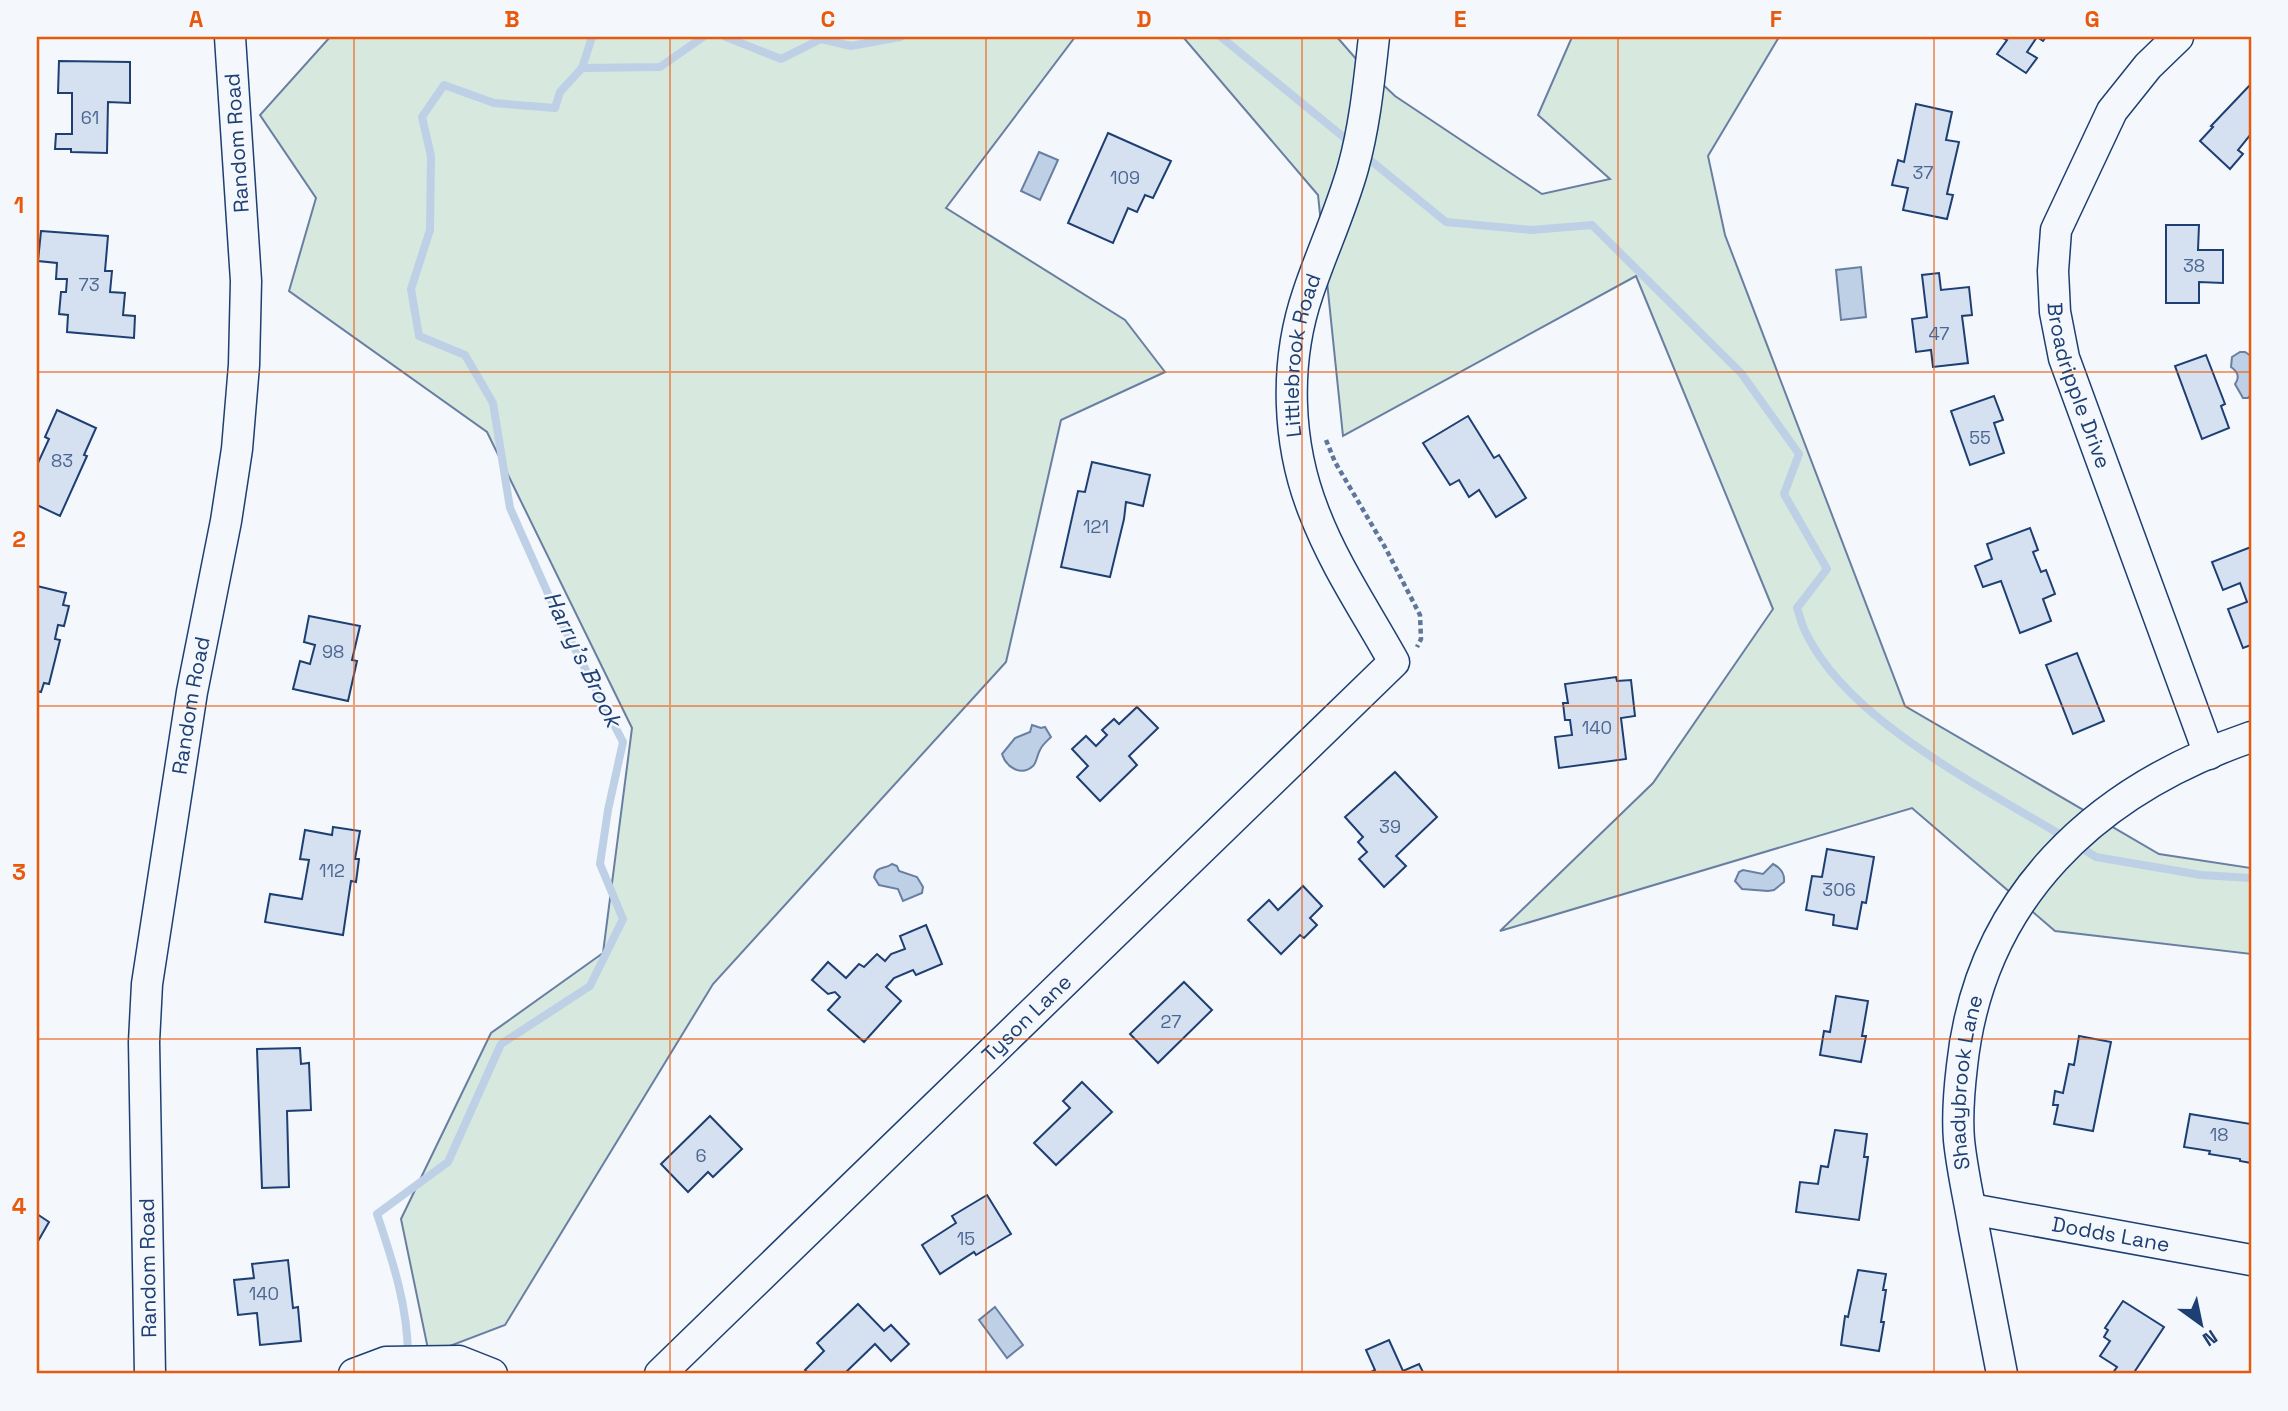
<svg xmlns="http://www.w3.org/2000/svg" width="2288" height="1411" viewBox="0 0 2288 1411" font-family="'Space Grotesk',sans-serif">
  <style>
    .green { fill: #d7e8df; stroke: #687fa3; stroke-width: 2 }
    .water { fill: #bed0e5; stroke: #687fa3; stroke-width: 2 }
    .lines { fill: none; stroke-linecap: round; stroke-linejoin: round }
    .stream { stroke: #bed0e5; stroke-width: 8 }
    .building { fill: #d5e0f0; stroke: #1d3f73; stroke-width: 2 }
    .minor-casing { stroke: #1d3f73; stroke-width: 33 }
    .path { stroke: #5e769c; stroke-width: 4.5; stroke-dasharray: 5 3.5; stroke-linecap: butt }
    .minor { stroke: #f4f7fb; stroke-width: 30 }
    .grid { fill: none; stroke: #e8590c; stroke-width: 2; stroke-opacity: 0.55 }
    .labels { text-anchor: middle; stroke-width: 5; stroke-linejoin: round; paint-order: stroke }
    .number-label { font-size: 18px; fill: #4b6792 }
    .street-label { font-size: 21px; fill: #1d3f73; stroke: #f4f7fb }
    .water-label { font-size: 23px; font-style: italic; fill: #1d3f73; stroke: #f4f7fb }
    .neatline { fill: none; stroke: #e8590c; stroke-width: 2.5 }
    .grid-label { font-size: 23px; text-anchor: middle; font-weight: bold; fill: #e8590c }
  </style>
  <rect width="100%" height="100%" fill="#f4f7fb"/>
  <!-- green -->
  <g class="green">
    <path d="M330,37H1075L946,208L1125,320L1165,372L1061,420L1006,662L713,984L505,1325L429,1354L401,1219L491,1033L603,953L632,728L487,432L289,291L316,198L260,115Z"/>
    <path d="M1183,37H1337L1357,60L1395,96L1542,194L1610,179L1538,115L1572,37H1779L1708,156L1725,235L1905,706L2159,854L2251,868V954L2055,931L1912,808L1500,931L1653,783L1773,609L1636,276L1343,436L1318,195Z"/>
  </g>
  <!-- water -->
  <g class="water">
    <path d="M1039,152L1058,160L1040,200L1021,191Z"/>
    <path d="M1861,267L1866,317L1841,320L1836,270Z"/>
    <path d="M2240,352H2245L2251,356V394L2248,398H2243L2235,384C2240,377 2238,372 2231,367L2232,357Z"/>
    <path d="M1032,725L1041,728L1045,727L1051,737C1047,741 1042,745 1040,750C1037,755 1037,762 1033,766C1021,777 1006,767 1002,754L1015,738L1030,732Z"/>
    <path d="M892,864L897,866L899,871L917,877L923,887L922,893L903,901L898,889L879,885L874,877C877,865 884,870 892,864Z"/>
    <path d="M1773,864C1781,868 1785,873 1784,882L1774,890L1768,891L1742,889L1735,881L1739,872L1743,870L1763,874Z"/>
    <path d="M995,1307L1023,1345L1007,1358L979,1320Z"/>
  </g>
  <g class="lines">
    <!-- stream -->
    <g class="stream">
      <path d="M726,37L781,59L821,39L851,46L900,37"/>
      <path d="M1221,37L1352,144"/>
      <path d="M582,68L660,67L703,37"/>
      <path d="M1364,155L1446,222L1531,230L1592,225L1741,373L1799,454L1784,494L1827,569L1797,608C1800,616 1802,626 1806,633C1848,721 1984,788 2066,838"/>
      <path d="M2077,845L2096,857L2201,875L2251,878"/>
      <path d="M408,1357C408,1307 393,1262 377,1214L448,1162L501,1044L590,986L623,919L600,864L608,810L623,742L558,616L510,508L493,403L465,355L419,336L411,289L430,230L431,156L422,117L444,85L494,103L555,108L560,92L582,68L592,37"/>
    </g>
  </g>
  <!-- building -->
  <g class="building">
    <path d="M2001,37H2046L2043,41L2037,37L2027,52L2037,58L2026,73L1997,54L2007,40Z"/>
    <path d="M59,61L130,62V103L108,102L107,153L71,152V149H55L56,134H72V93H58Z"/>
    <path d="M2250,85L2251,134L2238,150L2243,154L2230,169L2200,141L2213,127L2211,126Z"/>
    <path d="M1916,104L1952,112L1946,140L1959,142L1947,194L1953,195L1947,219L1903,210L1908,188L1892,185L1898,160L1904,162Z"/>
    <path d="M1108,133L1171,161L1153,198L1145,195L1137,212L1128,208L1113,243L1068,223Z"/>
    <path d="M2166,225H2199L2198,250H2223V283L2199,282V303H2166Z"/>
    <path d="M41,231L108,236L105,271H112L110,292L125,293L123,315L135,316L134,338L67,332L68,315L59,314L61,292H66L67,279H56L57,263L38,261Z"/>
    <path d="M1939,273L1941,290L1969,287L1972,315L1962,316L1968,363L1933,367L1931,350L1916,352L1912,319L1927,317L1922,275Z"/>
    <path d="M2206,355L2225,404L2221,406L2229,428L2202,439L2175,366Z"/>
    <path d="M1994,396L2003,420L1994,423L2004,453L1970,465L1951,411Z"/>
    <path d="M57,410L96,428L84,455L87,456L60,516L37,505V465L49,439L45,437Z"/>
    <path d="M1468,416L1494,458L1499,455L1526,498L1496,517L1479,490L1469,497L1459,480L1450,485L1423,443Z"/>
    <path d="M1092,462L1150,475L1143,506L1126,502L1124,519L1110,577L1061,567L1078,491L1085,492Z"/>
    <path d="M2030,528L2038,550L2033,552L2041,572L2046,570L2055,594L2043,599L2051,621L2020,633L2001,581L1983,587L1975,566L1992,559L1987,544Z"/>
    <path d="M2251,547V645L2243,648L2228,609L2247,602L2240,583L2223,590L2212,562Z"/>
    <path d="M37,586L66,593L63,605L69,606L64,626L58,625L55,639L60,640L49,684L44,683L41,692L37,691Z"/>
    <path d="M309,616L360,626L352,660L357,661L348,701L293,689L300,661L310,664L315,645L304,642Z"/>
    <path d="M2077,653L2104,721L2073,734L2046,665Z"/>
    <path d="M1616,677L1617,681L1631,680L1635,716L1621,718L1626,759L1559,768L1555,737L1572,735L1570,720H1565L1563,703H1568L1565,684Z"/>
    <path d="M1137,707L1158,728L1129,756L1137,765L1100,801L1077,777L1088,766L1072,749L1086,736L1096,746L1107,735L1102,730L1114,719L1119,724Z"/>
    <path d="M1395,772L1437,817L1396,856L1406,866L1384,887L1359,859L1367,852L1358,842L1363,837L1345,817Z"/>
    <path d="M333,827L360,831L355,859H359L356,882L351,881L343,935L265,922L270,894L302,899L309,860L300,859L305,830L332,835Z"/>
    <path d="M1827,849L1874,857L1866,903L1862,902L1857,929L1833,925L1834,915L1806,910L1812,876L1822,877Z"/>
    <path d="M1303,886L1322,906L1310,918L1317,925L1304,938L1300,935L1281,954L1248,920L1269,900L1278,910Z"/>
    <path d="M926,925L942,964L916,975L913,970L894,978L886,987L901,1001L864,1042L828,1010L840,997L835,992L828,994L812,980L828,962L846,978L859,964L864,967L877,954L885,961L891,954L905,949L900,936Z"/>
    <path d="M1184,982L1212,1010L1158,1063L1130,1034Z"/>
    <path d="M1836,996L1868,1001L1862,1036H1866L1861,1062L1820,1055L1824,1031L1830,1032Z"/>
    <path d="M2079,1036L2111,1042L2093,1131L2054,1124L2058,1105H2053L2055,1091L2063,1093L2069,1064L2074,1065Z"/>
    <path d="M300,1048L301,1064L309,1063L311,1110L287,1111L289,1187L262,1188L257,1049Z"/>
    <path d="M1082,1082L1112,1112L1056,1165L1034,1143L1070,1108L1063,1101Z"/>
    <path d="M2190,1114L2251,1124V1163L2240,1161V1159L2209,1154L2210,1151L2184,1147Z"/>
    <path d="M710,1116L742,1149L713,1177L708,1172L688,1192L661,1164Z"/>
    <path d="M1835,1130L1867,1134L1864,1157H1868L1859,1220L1796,1212L1800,1182L1818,1184L1821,1166L1828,1167Z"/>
    <path d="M987,1195L1011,1234L976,1255L974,1252L940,1274L922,1245L956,1223L952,1216Z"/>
    <path d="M37,1214L49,1222L37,1243Z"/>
    <path d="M288,1260L293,1308L298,1307L301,1341L260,1345L257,1313L238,1315L234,1280L254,1278L252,1264Z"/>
    <path d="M1858,1270L1886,1274L1883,1290H1886L1881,1322H1884L1879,1351L1841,1345L1845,1316L1848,1317Z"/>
    <path d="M2123,1301L2164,1327L2133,1374H2112L2117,1367L2100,1356L2110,1341L2104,1337L2108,1330L2105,1328Z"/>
    <path d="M858,1304L884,1331L891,1325L909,1344L891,1361L875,1344L844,1374H809L805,1370L824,1351L817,1343Z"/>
    <path d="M1389,1340L1403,1371L1419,1364L1424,1374H1367L1375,1370L1366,1350Z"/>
  </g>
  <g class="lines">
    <!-- minor casing -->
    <g class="minor-casing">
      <g id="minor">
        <path id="s1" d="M2178,37L2148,66L2112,111L2056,230L2053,271L2055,312L2064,358L2209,754"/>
        <path id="s2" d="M1971,1209L2251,1260"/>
        <path id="s3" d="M150,1374L144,1042L147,984L192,692L226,521L237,449L244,365L246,281L230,37"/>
        <path d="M354,1374L386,1362L459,1361L492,1374"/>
        <path id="s4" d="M660,1374L1394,662C1367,613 1334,565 1314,512C1287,444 1284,363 1308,293C1322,251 1341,211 1353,168C1365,125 1369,81 1374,37"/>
        <path id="s5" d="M2002,1374C1993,1326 1983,1277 1974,1229C1969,1199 1962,1170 1959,1140C1957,1116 1959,1091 1962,1066C1980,897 2096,790 2251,737"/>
      </g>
    </g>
    <!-- path -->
    <path class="path" d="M1326,440L1335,462L1386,549L1420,615L1421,639L1417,647"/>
    <!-- minor -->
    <use href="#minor" class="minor"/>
  </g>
  <!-- grid -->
  <path class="grid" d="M354,37V1374M670,37V1374M986,37V1374M1302,37V1374M1618,37V1374M1934,37V1374M37,372H2251M37,706H2251M37,1039H2251"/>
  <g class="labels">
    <!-- number labels -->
    <g class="number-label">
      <text x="90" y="124">61</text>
      <text x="1923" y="179">37</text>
      <text x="1125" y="184">109</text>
      <text x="2194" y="272">38</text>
      <text x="89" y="291">73</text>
      <text x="1939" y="340">47</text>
      <text x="1980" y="444">55</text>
      <text x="62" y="467">83</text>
      <text x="1096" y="533">121</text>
      <text x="333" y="658">98</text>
      <text x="1597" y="734">140</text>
      <text x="1390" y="833">39</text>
      <text x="332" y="877">112</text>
      <text x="1839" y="896">306</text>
      <text x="1171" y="1028">27</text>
      <text x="2219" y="1141">18</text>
      <text x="701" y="1162">6</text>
      <text x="966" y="1245">15</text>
      <text x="264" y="1300">140</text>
    </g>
    <!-- street labels -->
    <g class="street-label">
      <text transform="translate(237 143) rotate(-94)" y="7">Random Road</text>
      <text dy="7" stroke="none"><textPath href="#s4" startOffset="1353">Littlebrook Road</textPath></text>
      <text dy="7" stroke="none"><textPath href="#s1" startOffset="390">Broadripple Drive</textPath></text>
      <text dy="7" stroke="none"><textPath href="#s3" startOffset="672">Random Road</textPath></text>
      <text dy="7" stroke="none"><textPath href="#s4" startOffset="511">Tyson Lane</textPath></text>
      <text dy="7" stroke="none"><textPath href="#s5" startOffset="296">Shadybrook Lane</textPath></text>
      <text dy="7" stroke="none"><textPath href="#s2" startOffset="142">Dodds Lane</textPath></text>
      <text transform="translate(148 1268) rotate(-91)" y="7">Random Road</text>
    </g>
    <!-- water labels -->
    <g class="water-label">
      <text transform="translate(583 659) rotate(64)" y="8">Harry's Brook</text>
    </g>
  </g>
  <!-- border -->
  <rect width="2288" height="1411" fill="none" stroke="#f4f7fb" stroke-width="77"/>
  <!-- north arrow -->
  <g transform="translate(2201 1324) rotate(147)" stroke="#f4f7fb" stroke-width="5" paint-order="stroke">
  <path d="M0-5L12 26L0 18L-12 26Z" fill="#1d3f73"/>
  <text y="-10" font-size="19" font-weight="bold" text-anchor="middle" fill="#1d3f73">N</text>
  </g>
  <rect x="38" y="38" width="2212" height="1334" class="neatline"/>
  <g class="grid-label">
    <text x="196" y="27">A</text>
    <text x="512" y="27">B</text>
    <text x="828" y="27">C</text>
    <text x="1144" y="27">D</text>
    <text x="1460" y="27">E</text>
    <text x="1776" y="27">F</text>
    <text x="2092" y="27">G</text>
    <text x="19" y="213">1</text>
    <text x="19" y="547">2</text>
    <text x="19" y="880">3</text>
    <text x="19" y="1214">4</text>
  </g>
</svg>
